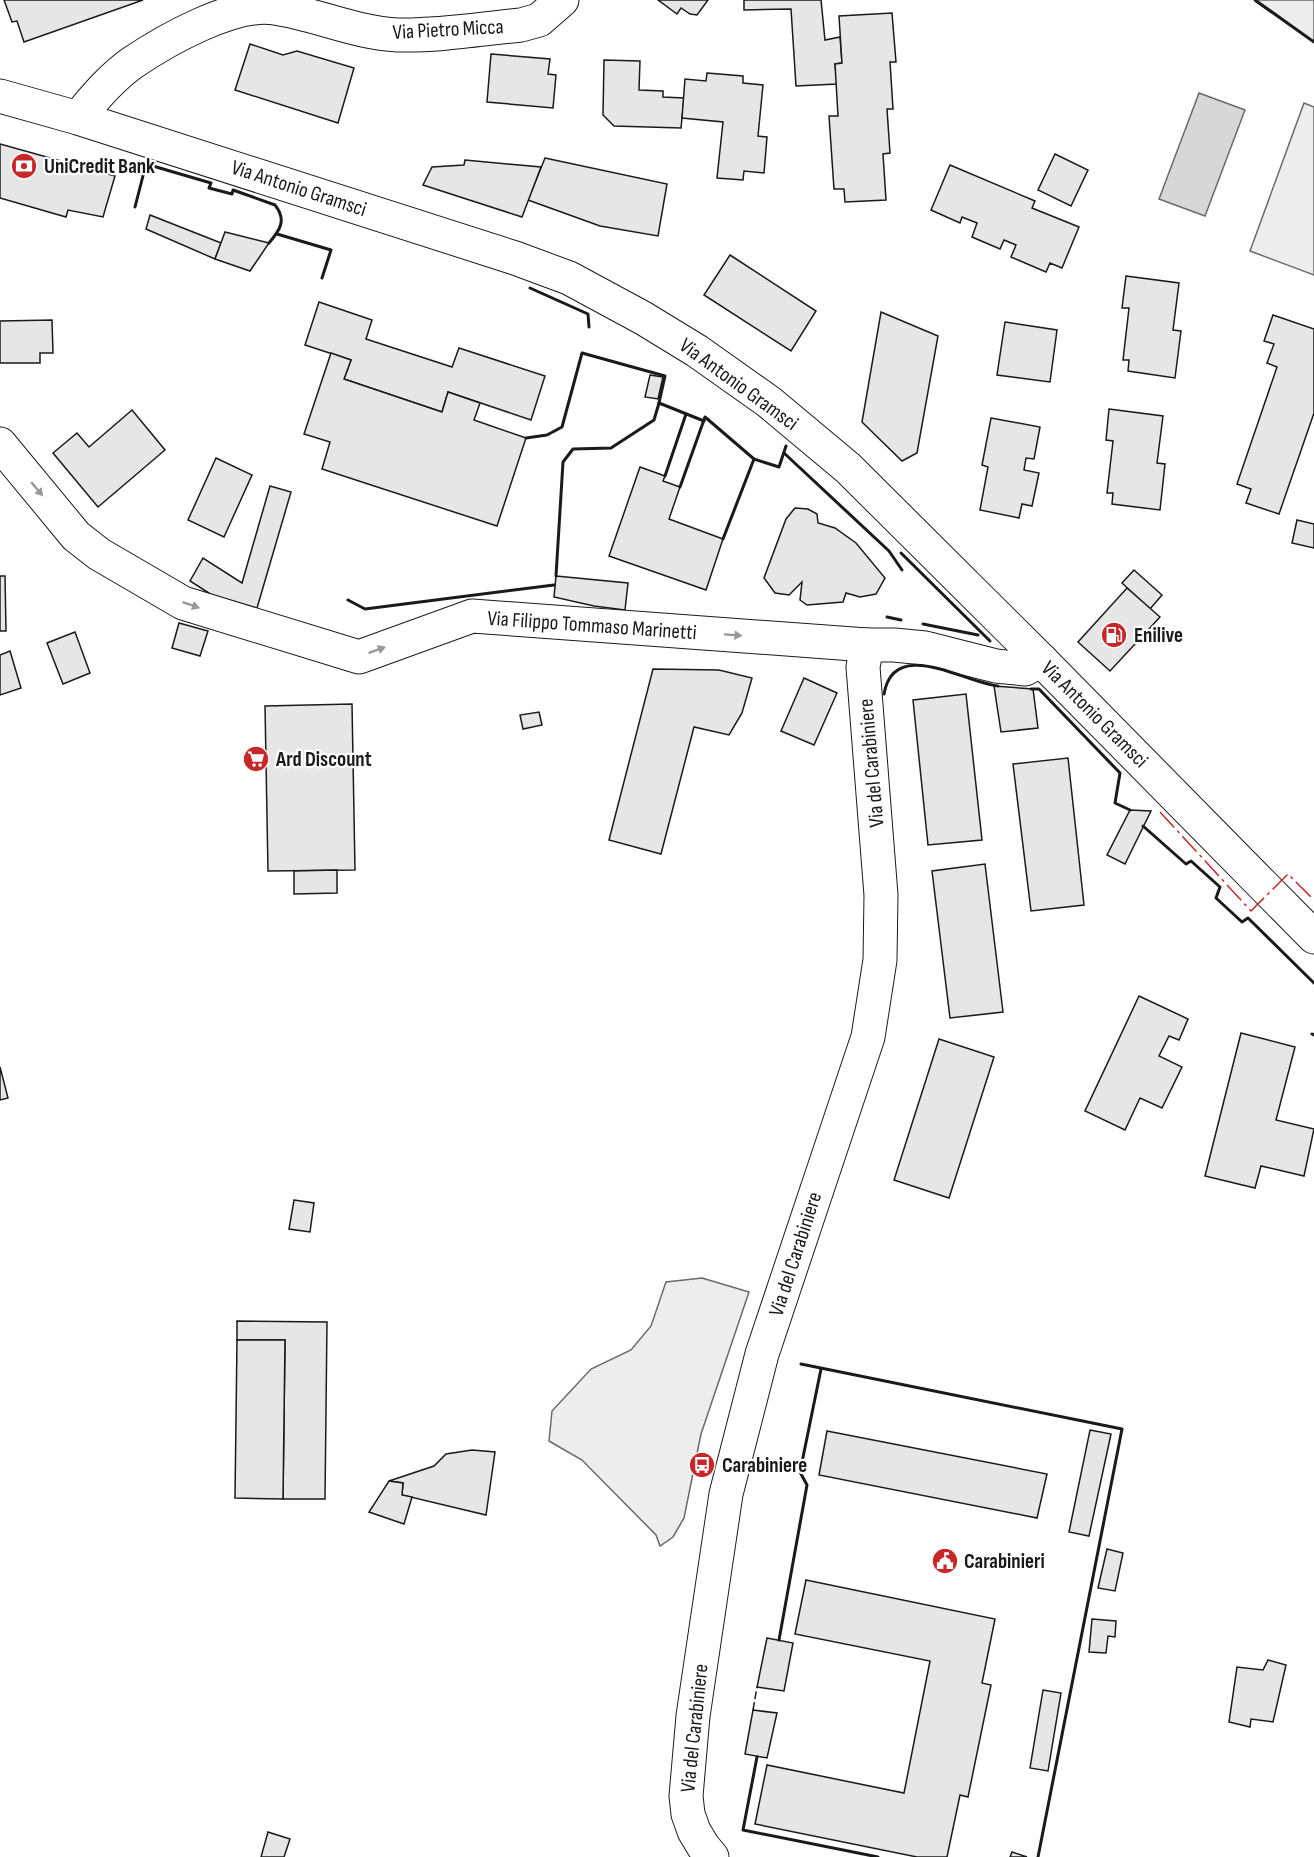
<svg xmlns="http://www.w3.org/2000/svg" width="1314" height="1857" viewBox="0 0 1314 1857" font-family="'Sofia Sans Condensed',sans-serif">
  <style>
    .built { fill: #ededed; stroke: #6a6a6a; stroke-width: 1.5 }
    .water { fill: #d7d7d7; stroke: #6a6a6a; stroke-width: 1.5 }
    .building { fill: #e6e6e6; stroke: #1a1a1a; stroke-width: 1.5 }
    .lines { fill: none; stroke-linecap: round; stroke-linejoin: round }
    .minor-casing { stroke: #1a1a1a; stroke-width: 35 }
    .major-casing { stroke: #1a1a1a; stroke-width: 35 }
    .minor { stroke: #fff; stroke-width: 33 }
    .major { stroke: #fff; stroke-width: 33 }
    .fence { stroke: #1a1a1a; stroke-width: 1.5; stroke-dasharray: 8 3; stroke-linecap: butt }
    .wall { stroke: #1a1a1a; stroke-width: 3 }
    .power { stroke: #c62828; stroke-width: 1.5; stroke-dasharray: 21 4.5 3 4.5; stroke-linecap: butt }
    .oneway { fill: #989898 }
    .labels { text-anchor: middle; stroke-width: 4.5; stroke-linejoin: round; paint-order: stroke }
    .street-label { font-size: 21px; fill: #1a1a1a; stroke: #fff }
    .poi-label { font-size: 21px; font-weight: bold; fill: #1a1a1a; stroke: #fff; text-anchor: start }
  </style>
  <rect width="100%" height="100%" fill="#fff"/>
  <!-- built -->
  <g class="built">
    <path d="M1255,0H1314V42L1256,2Z"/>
    <path d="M1304,103L1314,107V275L1250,251Z"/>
    <path d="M702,1278L749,1292L701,1434L684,1518L673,1537L660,1546L656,1535L582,1460L549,1441L552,1411L591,1369L631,1350L651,1326L666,1282Z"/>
  </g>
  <!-- water -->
  <path class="water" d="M1199,93L1245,110L1205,216L1159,199Z"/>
  <!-- building -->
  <g class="building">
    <path d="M4,0H143L24,42L17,21L12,22Z"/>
    <path d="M658,0H708L697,15L690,14L681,8L677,14Z"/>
    <path d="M744,0H821L825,40L840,37L842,63L835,64L837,84L796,86L791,9L744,10Z"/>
    <path d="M892,13L896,62H890L893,109H887L890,153L883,154L886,200L845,202L844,189H834L829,116H838L835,64L842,63L839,16Z"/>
    <path d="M250,44L283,55L297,51L354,68L338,123L235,90Z"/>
    <path d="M491,54L550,59L548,74L556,75L553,108L487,102Z"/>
    <path d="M604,60L640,61L639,90L663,91V97L684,98L681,128L614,126L603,115Z"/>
    <path d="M707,73L743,76V83L763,85L758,136L767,137L764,173L744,171L743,180L717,178L723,122L682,118L685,79L706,81Z"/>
    <path d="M0,144L115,176L103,217L68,210L66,217L0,198Z"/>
    <path d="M1055,154L1088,170L1071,206L1038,190Z"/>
    <path d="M545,158L667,184L658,236L600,226L528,200Z"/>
    <path d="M465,160L541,167L522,217L423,185L432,167L464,165Z"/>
    <path d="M950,165L1035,201L1032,208L1079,227L1062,268L1050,263L1046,272L1011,257L1016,245L1004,240L1000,249L972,237L977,223L962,217L960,223L931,210Z"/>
    <path d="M150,215L221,243L215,259L146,229Z"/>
    <path d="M225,232L269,243L250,271L215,259Z"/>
    <path d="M730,255L816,311L791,351L704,295Z"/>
    <path d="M1126,276L1179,283L1173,330L1181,331L1175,378L1128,371L1129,360H1123L1129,308H1122Z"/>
    <path d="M319,302L372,320L366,339L452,367L459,348L545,376L531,420L448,392L442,412L344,379L351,360L305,345Z"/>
    <path d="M881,312L938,336L917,453L902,461L862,422Z"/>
    <path d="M1273,315L1314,329V413L1279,514L1246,503L1251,489L1237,484L1277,367L1267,363L1274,344L1264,341Z"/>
    <path d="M52,320L53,353H40V363H0V321Z"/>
    <path d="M1005,322L1057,330L1050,382L997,375Z"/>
    <path d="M331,353L351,360L344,379L442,412L448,392L480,403L474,420L526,438L497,526L322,469L330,442L304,434Z"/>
    <path d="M650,375L663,377L658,399L645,397Z"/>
    <path d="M1109,409L1163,416L1157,463L1165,464L1160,510L1112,504L1113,493H1107L1113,441L1106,440Z"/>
    <path d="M132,410L165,450L98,507L53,453L77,433L89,447Z"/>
    <path d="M991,418L1040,427L1034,459L1026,458L1024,470L1039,473L1032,506L1022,504L1019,518L980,510L988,467L982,465Z"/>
    <path d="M216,458L252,475L224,537L188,520Z"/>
    <path d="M640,467L665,476L663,481L680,487L669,519L723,539L706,590L609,556Z"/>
    <path d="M270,486L291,492L257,608L215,597L190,581L203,558L242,583Z"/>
    <path d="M795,508L808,509L817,514L818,523L835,528L856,543L885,578L876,594L860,597L846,593L843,602L807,605L800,600L802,582L789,595L775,593L764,578L786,519Z"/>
    <path d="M1297,520L1314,524V548L1292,543Z"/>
    <path d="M1134,570L1162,595L1150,609L1122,583Z"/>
    <path d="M0,576H5L6,631H0Z"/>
    <path d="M556,576L628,583L625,610L594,606L554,597Z"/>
    <path d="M1127,588L1160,617L1110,671L1078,642Z"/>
    <path d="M179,623L208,631L200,656L172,648Z"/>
    <path d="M75,632L90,673L63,684L47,643Z"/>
    <path d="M10,651L21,688L0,695V655Z"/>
    <path d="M653,669L719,670L752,678L742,713L729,735L694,727L661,854L609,840Z"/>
    <path d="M804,678L837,693L814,745L781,731Z"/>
    <path d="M994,686L1033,689L1038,728L1001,732Z"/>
    <path d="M966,694L982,840L928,845L913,700Z"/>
    <path d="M352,704L355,870L268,871L265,706Z"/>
    <path d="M539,712L542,725L523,729L520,715Z"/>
    <path d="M1068,758L1084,905L1031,911L1013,764Z"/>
    <path d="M1130,810L1151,811L1125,864L1107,855Z"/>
    <path d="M985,864L1003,1012L950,1018L932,871Z"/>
    <path d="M337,870V893L294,894V871Z"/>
    <path d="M1139,996L1188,1019L1179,1040L1169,1036L1159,1056L1182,1067L1162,1108L1140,1098L1125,1130L1085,1111Z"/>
    <path d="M1241,1033L1295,1047L1276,1120L1314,1129L1304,1176L1261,1166L1255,1188L1205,1176Z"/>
    <path d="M939,1039L994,1057L949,1198L894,1180Z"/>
    <path d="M0,1067L8,1098L0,1100Z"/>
    <path d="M294,1200L314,1203L310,1232L289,1229Z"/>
    <path d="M237,1321L327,1322L325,1499H283L285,1340H237Z"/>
    <path d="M237,1340H285L283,1499L235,1498Z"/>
    <path d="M1090,1430L1111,1434L1089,1536L1069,1532Z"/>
    <path d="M827,1431L1047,1474L1037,1518L819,1475Z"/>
    <path d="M472,1450L495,1452L486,1515L402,1495L403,1483L389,1481L434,1466L446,1454Z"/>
    <path d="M389,1481L403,1483L402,1495L412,1497L404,1524L369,1512Z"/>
    <path d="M1107,1549L1123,1553L1115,1591L1098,1588Z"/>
    <path d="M806,1580L995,1619L982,1683L991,1685L968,1797L960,1795L947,1857H917L755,1824L767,1765L904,1793L930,1661L795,1634Z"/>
    <path d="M1092,1619L1116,1621L1115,1637L1108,1636L1106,1653L1089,1652Z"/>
    <path d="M767,1638L793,1643L784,1691L757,1687Z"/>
    <path d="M1268,1660L1286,1665L1273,1722L1251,1719L1250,1727L1229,1722L1237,1667L1263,1670Z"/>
    <path d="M1043,1690L1061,1693L1048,1771L1030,1768Z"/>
    <path d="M753,1710L777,1713L767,1758L745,1754Z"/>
    <path d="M268,1832L290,1839L284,1857H261Z"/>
    <path d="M1012,1852L1027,1857H1010Z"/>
  </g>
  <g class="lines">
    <!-- minor casing -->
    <g class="minor-casing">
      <g id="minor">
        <path d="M78,118C94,98 111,78 132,63C166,40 233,2 274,8C316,14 355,33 398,35C439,36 480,29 521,25L539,20L562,0"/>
        <path d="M0,444L76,536L99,554L183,603L359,657L472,616L867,645H894L925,648L996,666L1025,669L1041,660"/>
        <path d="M712,1857L703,1846L694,1831L688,1814L686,1796L693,1716L726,1494L762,1354L868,1037L880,960L881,895L863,667L867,645"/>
      </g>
    </g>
    <!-- major casing -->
    <g class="major-casing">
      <path id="major" d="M0,96L78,118L515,258L569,278L643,318L697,351L769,402L848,468L1041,660L1314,937"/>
    </g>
    <!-- minor -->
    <use href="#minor" class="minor"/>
    <!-- major -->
    <use href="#major" class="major"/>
    <!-- fence -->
    <path class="fence" d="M753,1710L757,1687"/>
    <!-- wall -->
    <g class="wall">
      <path d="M1255,0L1314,42"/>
      <path d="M135,207L146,164L211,183L209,188L232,194L233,190L275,205C287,220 280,230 269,243"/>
      <path d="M277,234L331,250L322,278"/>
      <path d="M530,288L588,314L589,327"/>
      <path d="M526,438L547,435L562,427L582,353L665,376L659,403"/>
      <path d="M784,453L889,551L902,570"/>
      <path d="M754,459L779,467L786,446"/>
      <path d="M665,476L686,414"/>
      <path d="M680,487L705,417L754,459L723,539"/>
      <path d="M901,553L990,641"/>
      <path d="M556,576L563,462L573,449L611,448L654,420L659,403L704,421"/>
      <path d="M348,600L365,609L554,585"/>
      <path d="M887,617L901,620"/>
      <path d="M923,624L978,635"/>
      <path d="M1031,689H1039L1120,773L1115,803L1130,810"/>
      <path d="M884,694C894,636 965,683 998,686"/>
      <path d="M1143,826L1186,864L1191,861L1220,887L1216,898L1242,922L1248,918L1314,983"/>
      <path d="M1312,1034L1314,1035"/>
      <path d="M801,1364L1122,1429L1038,1857"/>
      <path d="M779,1640L807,1485L800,1472L821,1369"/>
      <path d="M757,1757L743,1830L878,1857"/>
    </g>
    <!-- power -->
    <path class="power" d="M1160,812L1251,911L1288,874L1314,900"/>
  </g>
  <!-- one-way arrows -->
  <defs><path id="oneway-solid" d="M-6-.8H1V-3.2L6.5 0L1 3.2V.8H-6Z" transform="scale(1.5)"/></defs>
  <g class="oneway">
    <use href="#oneway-solid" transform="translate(37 489) rotate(50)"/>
    <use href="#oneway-solid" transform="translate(191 605) rotate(19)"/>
    <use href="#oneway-solid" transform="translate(733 635) rotate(4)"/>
    <use href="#oneway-solid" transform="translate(377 650) rotate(-20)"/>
  </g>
  <!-- icons -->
  <defs>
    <g id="bank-disc" transform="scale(1.35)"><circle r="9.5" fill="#c62828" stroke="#fff"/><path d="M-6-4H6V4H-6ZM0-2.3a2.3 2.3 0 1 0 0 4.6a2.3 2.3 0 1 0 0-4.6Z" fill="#fff"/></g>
    <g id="fuel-disc" transform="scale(1.35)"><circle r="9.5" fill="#c62828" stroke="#fff"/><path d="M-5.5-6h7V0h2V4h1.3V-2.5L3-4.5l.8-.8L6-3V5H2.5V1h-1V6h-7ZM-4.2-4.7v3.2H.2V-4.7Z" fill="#fff"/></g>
    <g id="supermarket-disc" transform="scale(1.35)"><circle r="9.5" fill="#c62828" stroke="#fff"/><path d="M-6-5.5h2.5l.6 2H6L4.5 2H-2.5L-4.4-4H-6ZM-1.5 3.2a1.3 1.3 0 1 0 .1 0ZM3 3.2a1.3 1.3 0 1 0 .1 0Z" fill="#fff"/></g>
    <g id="bus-disc" transform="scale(1.35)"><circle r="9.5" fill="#c62828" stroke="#fff"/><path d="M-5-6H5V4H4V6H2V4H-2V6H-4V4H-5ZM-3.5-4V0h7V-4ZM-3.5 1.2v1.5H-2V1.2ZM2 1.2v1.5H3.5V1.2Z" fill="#fff"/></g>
    <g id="civic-disc" transform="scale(1.35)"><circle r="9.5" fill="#c62828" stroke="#fff"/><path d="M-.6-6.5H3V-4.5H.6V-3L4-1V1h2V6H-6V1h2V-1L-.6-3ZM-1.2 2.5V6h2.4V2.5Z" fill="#fff"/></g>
  </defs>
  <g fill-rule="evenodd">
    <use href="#bank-disc" x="24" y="166"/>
    <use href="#fuel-disc" x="1114" y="635"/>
    <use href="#supermarket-disc" x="256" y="759"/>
    <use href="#bus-disc" x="702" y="1465"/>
    <use href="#civic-disc" x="945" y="1561"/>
  </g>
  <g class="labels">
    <!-- street labels -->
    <g class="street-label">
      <text transform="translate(448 29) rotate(-3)" y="7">Via Pietro Micca</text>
      <text transform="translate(299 188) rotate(18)" y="7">Via Antonio Gramsci</text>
      <text transform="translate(739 384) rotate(36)" y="7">Via Antonio Gramsci</text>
      <text transform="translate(592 625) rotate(4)" y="7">Via Filippo Tommaso Marinetti</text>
      <text transform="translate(1095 714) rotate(45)" y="7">Via Antonio Gramsci</text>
      <text transform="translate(871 763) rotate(-95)" y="7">Via del Carabiniere</text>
      <text transform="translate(795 1254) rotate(-72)" y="7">Via del Carabiniere</text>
      <text transform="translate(694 1728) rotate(-84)" y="7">Via del Carabiniere</text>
    </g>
    <!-- poi labels -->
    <g class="poi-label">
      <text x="44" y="173">UniCredit Bank</text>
      <text x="1134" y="642">Enilive</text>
      <text x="276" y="766">Ard Discount</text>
      <text x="722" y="1472">Carabiniere</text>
      <text x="964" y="1568">Carabinieri</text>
    </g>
  </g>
</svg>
